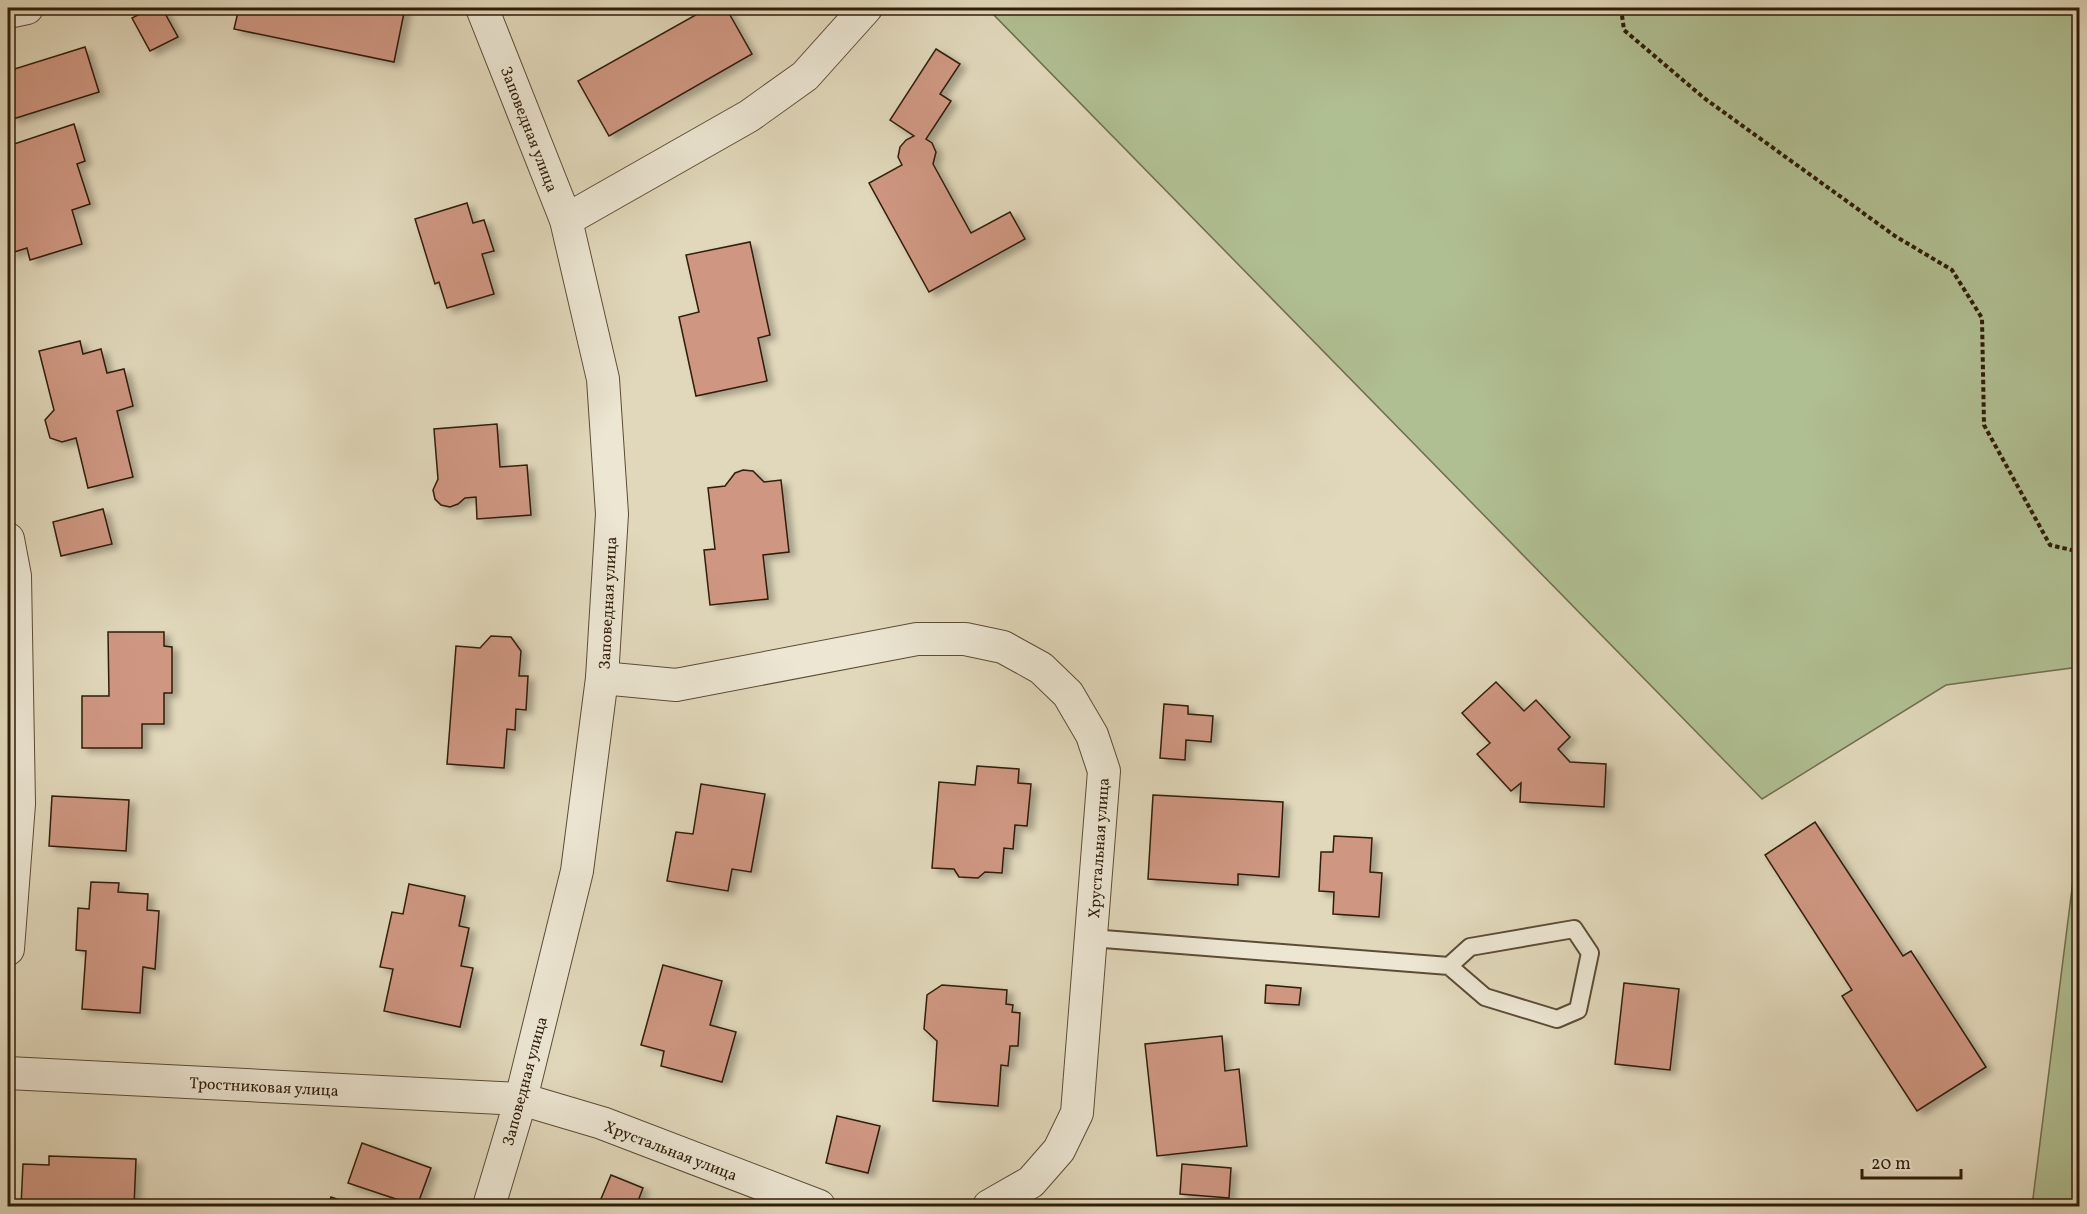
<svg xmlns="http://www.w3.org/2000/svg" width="2087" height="1214" viewBox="0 0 2087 1214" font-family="Vollkorn,serif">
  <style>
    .green { fill: #b0bf92; stroke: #706e4e; stroke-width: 1.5 }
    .building { fill: #cf9782; stroke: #301d09; stroke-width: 1.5; filter: url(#shadow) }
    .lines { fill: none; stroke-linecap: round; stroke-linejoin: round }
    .lane-casing { stroke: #5c4c36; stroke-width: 20 }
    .street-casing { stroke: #5c4c36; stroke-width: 34 }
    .path { stroke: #301d09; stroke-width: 4; stroke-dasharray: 4.5 3; stroke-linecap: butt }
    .lane { stroke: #ece6d3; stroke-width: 16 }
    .street { stroke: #ece6d3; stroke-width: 32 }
    .labels { text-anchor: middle; stroke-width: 5; stroke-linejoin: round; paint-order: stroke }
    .street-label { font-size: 16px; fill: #301d09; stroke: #ece6d3 }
  </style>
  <defs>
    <filter id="shadow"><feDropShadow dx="6" dy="4" stdDeviation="3" flood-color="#0004"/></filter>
  </defs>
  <rect width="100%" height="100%" fill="#e1d8bb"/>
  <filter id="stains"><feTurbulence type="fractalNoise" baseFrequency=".00333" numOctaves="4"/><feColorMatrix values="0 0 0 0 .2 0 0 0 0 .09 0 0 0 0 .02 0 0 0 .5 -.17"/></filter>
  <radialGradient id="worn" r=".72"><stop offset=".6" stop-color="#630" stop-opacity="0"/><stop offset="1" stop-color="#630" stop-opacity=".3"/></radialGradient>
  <!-- green -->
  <g class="green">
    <path d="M987,8H2079V667L1946,685L1762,799Z"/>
    <path d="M2079,833V1206H2032Z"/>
  </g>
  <!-- building -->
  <g class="building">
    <path d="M151,8H162L178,37L150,51L132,18Z"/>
    <path d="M239,8H405L394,62L234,29Z"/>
    <path d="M708,8H726L752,54L609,136L578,81Z"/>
    <path d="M85,47L99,92L13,119L8,101V71Z"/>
    <path d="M936,49L960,64L940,94L951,101L926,139L932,143L936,152L933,164L971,233L1010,212L1025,239L929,292L869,183L902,165L898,157L900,147L906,140L914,136L890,120Z"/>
    <path d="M74,124L85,161L77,164L90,204L72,210L82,244L30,260L27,248L11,253L8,241V199L14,197L8,175V146Z"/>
    <path d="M467,203L473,223L484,220L494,251L482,254L494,294L447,308L439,282L435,284L415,219Z"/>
    <path d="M750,242L770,335L758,338L767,381L696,396L679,317L699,312L686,255Z"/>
    <path d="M80,341L83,354L101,349L107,373L124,369L133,406L117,411L133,477L88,488L76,438L62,442L50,438L45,420L54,410L39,351Z"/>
    <path d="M497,424L500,467L527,465L531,515L477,519L476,497L465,498L458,504L450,507L441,505L435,499L433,490L438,479L434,429Z"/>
    <path d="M743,470L753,471L764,482L781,480L789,552L763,555L768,599L710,605L704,550L715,549L708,488L725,486L735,473Z"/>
    <path d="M103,509L112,544L61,556L53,522Z"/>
    <path d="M108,632H164V646L172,647V693H164V724H142V748H82V696H109Z"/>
    <path d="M491,636L511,637L521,651L519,676H528L526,710L516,709L515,730L507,729L504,768L447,764L456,646L480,648Z"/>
    <path d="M1496,682L1524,711L1536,700L1570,737L1558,749L1570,762L1606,764L1604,807L1520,802L1521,783L1511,791L1477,754L1490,743L1462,713Z"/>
    <path d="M1164,704L1188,706V714L1213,716L1211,742L1186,740L1185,760L1160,758Z"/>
    <path d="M977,766L1019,769L1018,783L1031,784L1027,826L1015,825L1013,849L1004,848L1002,873L985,872L978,878L959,877L954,869L932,868L939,782L975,785Z"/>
    <path d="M701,784L765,794L751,872L732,869L728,891L667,881L676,832L693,834Z"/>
    <path d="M1153,795L1283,802L1279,877L1238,874V885L1148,879Z"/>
    <path d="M52,796L129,800L126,851L49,846Z"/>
    <path d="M1815,822L1903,956L1911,951L1986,1067L1917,1111L1842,996L1852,990L1765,855Z"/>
    <path d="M1334,836L1372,838L1370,872L1382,873L1379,917L1333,914L1334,892L1319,891L1321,852H1333Z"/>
    <path d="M91,882L119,883L118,892L148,894L147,910L159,911L155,969L143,967L140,1013L82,1009L86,951L76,950L78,908L89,909Z"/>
    <path d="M409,884L465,896L459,926L469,928L461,966L473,968L460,1027L384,1011L393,969L380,967L392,912L403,914Z"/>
    <path d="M663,965L722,981L710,1025L736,1032L722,1082L661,1066L664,1051L641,1045Z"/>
    <path d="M1624,983L1679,989L1670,1070L1615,1064Z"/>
    <path d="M942,985L1007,990L1006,1004L1013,1005L1012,1012L1020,1013L1018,1046H1010L1008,1066L1001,1065L998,1106L933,1101L937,1041L924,1029L927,995Z"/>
    <path d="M1266,985L1301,988L1299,1005L1265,1003Z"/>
    <path d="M1222,1036L1225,1071L1239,1069L1247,1146L1157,1156L1145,1044Z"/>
    <path d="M837,1116L880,1126L868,1173L826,1163Z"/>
    <path d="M362,1143L431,1168L417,1206L348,1183Z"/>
    <path d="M49,1156L136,1159L134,1206H21L23,1164L49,1165Z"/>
    <path d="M1182,1164L1231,1168L1229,1198L1180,1194Z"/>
    <path d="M611,1175L643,1188L636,1206H598Z"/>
    <path d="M331,1197L357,1206H328Z"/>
  </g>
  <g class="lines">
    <!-- lane casing -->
    <g class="lane-casing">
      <path id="lane" d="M1091,938L1449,966L1485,997L1557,1019L1578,1010L1590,953L1574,929L1470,947L1449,966"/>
    </g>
    <!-- street casing -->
    <g class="street-casing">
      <g id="street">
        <path d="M482,8L566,220L603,379L612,514L602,678L577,871L521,1099L489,1206"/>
        <path d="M8,12L27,8"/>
        <path d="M566,220L749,116L805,76L866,8"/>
        <path d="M8,539L15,576L19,804L8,949"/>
        <path d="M602,678L676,685L917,639H965L1003,647L1041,668L1068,694L1092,735L1104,771L1077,1113L1059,1150L1031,1182L989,1206"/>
        <path d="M8,1073L521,1099L602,1123L819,1206"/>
      </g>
    </g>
    <!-- path -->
    <path class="path" d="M1621,8L1624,30L1704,98L1895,236L1952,270L1982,318L1984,425L2050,545L2080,552"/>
    <!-- lane -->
    <use href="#lane" class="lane"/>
    <!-- street -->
    <use href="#street" class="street"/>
  </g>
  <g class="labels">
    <!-- street labels -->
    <g class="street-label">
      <text transform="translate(530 129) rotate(69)" y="6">Заповедная улица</text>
      <text transform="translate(607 603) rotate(-87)" y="6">Заповедная улица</text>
      <text transform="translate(1098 848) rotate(-86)" y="6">Хрустальная улица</text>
      <text transform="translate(524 1081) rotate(-75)" y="6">Заповедная улица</text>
      <text transform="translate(264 1086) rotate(3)" y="6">Тростниковая улица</text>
      <text transform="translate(671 1150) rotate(21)" y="6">Хрустальная улица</text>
    </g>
  </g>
  <!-- margin -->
  <rect width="2087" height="1214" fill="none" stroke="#e1d8bb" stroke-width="30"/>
  <rect x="9" y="9" width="2069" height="1196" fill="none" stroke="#301d09" stroke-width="3"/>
  <rect x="15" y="15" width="2057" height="1184" fill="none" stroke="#301d09" stroke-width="1.5"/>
  <!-- scale -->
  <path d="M1862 1169v9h99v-9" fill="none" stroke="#301d09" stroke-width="3"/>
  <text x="1871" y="1169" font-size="18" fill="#301d09" stroke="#ece6d3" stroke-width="4.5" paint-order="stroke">20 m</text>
  <rect width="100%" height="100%" filter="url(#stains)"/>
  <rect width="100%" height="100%" fill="url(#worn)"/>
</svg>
